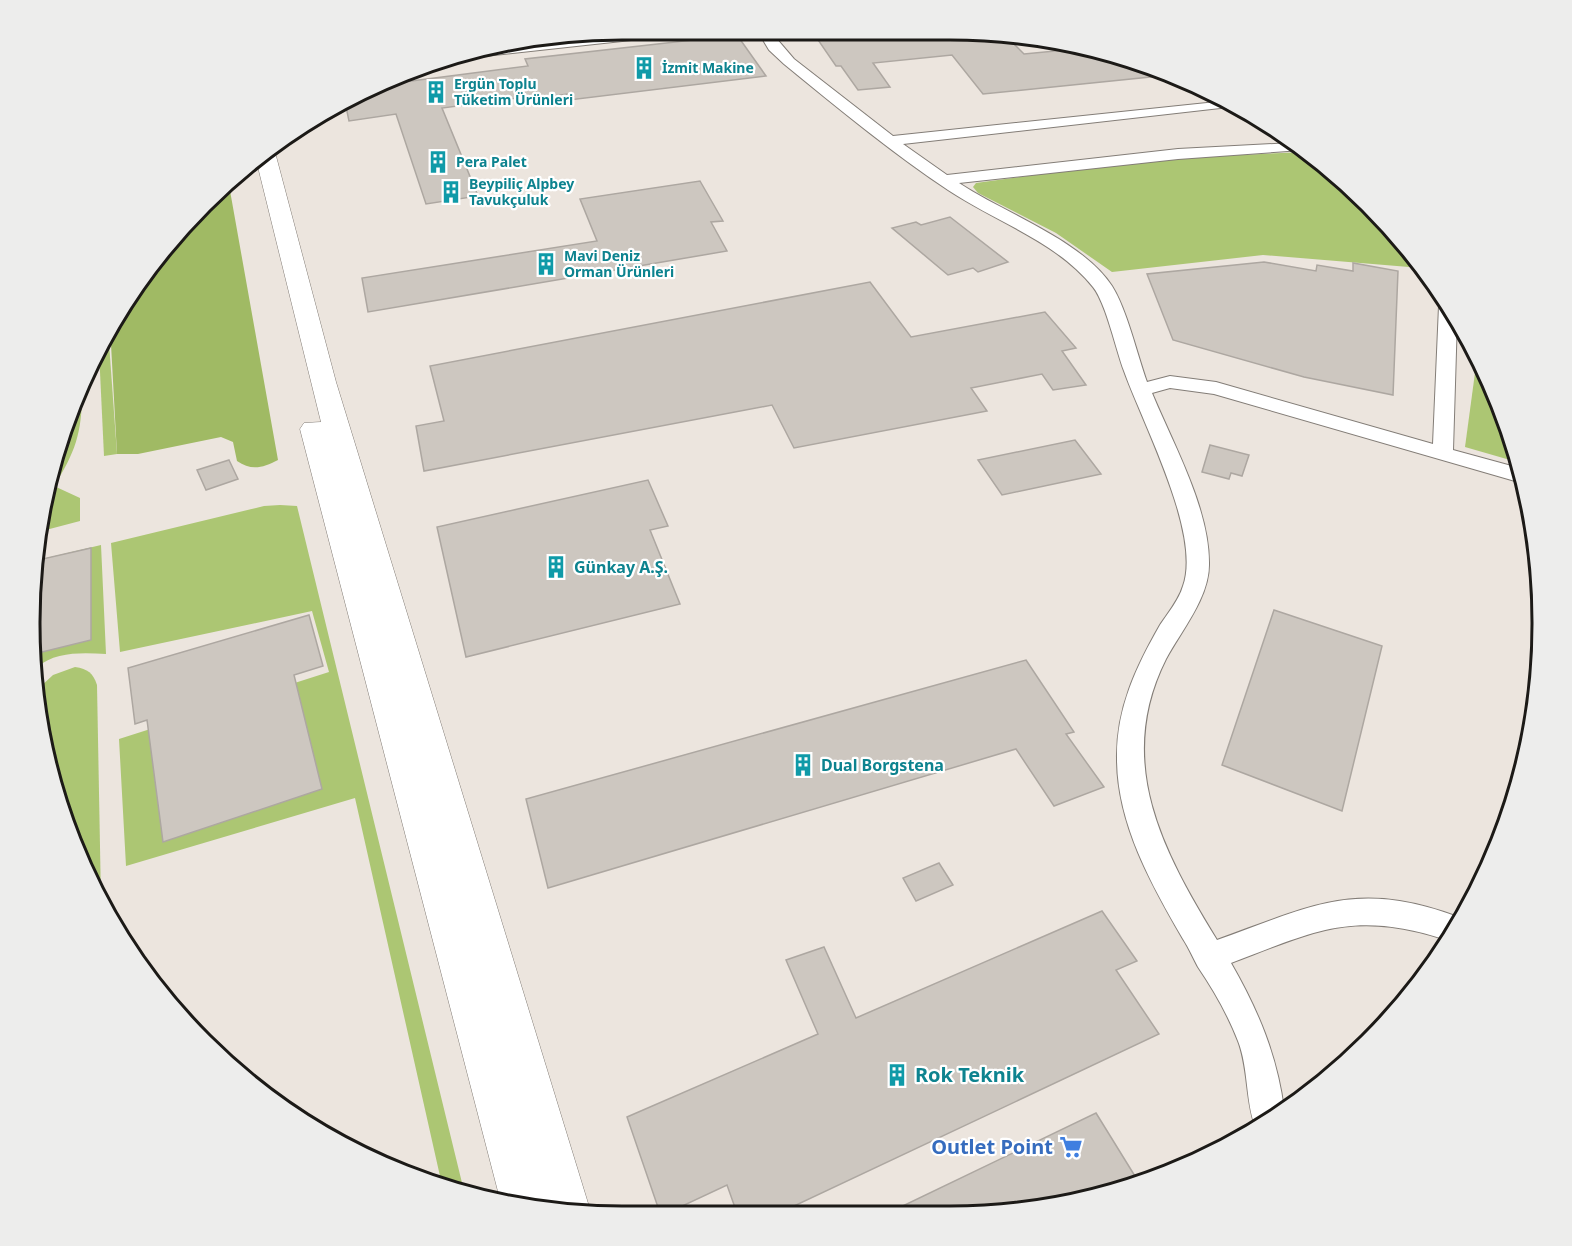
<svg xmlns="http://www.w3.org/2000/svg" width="1572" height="1246" viewBox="0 0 1572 1246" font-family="'Noto Sans',sans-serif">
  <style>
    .green { fill: #acc673 }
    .forest { fill: #a0ba64 }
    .building { fill: #cdc7c0; stroke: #ada7a1; stroke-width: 1.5 }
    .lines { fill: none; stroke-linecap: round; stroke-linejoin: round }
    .minor-casing { stroke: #837d77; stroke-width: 2 }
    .secondary-casing { stroke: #837d77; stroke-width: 1 }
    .minor { fill: #fff; fill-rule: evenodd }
    .secondary { fill: #fff; fill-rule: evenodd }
    .labels { text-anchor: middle; stroke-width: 4.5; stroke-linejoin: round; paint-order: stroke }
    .far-culture-label { font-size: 14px; font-weight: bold; fill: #0d838f; stroke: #fff; text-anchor: start }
    .culture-label { font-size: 16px; font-weight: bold; fill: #0d838f; stroke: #fff; text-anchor: start }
    .near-culture-label { font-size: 20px; font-weight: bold; fill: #0d838f; stroke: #fff; text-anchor: start }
    .near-shop-label { font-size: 20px; font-weight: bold; fill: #366cbe; stroke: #fff; text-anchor: end }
    .rim { fill: none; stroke: #1c1a17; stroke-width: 3 }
  </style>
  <rect width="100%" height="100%" fill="#ece5de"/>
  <!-- green -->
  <g class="green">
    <path d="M1305,152C1350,185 1388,222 1421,268L1263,255L1112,272L1056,233L978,193L973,187L976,183L1153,159Z"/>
    <path d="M108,329L117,454L104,456L99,351Z"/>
    <path d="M1477,358L1511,433L1517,462L1465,447Z"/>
    <path d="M82,393C82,433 75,453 54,486L80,498V521L42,531L50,469Z"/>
    <path d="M280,505L297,506L464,1191L442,1185L355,798L126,866L119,739L329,672L312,611L120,652L111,543L264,506Z"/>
    <path d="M101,545L106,654C82,653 56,651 36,668L30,623L38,560Z"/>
    <path d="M75,667C88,669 93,673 97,685L101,900L50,776L39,688L53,675Z"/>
  </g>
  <!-- forest -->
  <path class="forest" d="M229,185L278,460C263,468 251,471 237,461L233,442L221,437L138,454H117L110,326L204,203Z"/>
  <!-- building -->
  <g class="building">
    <path d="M879,31H987L994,33L1002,40H1010L1024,54L1076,49L1140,62L1170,75L983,94L952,55L873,63L890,87L858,90L841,66H836L816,37Z"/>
    <path d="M737,35L766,76L569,100L567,94L540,98L539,95L442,108L478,196L426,204L396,114L349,121L345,102L388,84L528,66L525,59Z"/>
    <path d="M700,181L723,221L711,222L727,251L368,312L362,278L597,241L580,199Z"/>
    <path d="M950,217L1008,262L978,272L973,268L948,275L892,228L916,222L921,225Z"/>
    <path d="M1264,262L1316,271L1317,265L1353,271V263L1398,271L1393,395L1304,377L1173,340L1147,274Z"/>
    <path d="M870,282L911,337L1045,312L1076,348L1062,351L1086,385L1053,390L1042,374L971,388L987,411L794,448L772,405L424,471L416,426L444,421L430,366Z"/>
    <path d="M1075,440L1101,474L1002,495L978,460Z"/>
    <path d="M1210,445L1249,455L1242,476L1231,473L1229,479L1202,472Z"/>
    <path d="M229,460L238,479L206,490L197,470Z"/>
    <path d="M648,480L668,526L650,530L680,604L466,657L437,527Z"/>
    <path d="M91,548V640L34,654L30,623L38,560Z"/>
    <path d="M1274,610L1382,646L1342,811L1222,765Z"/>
    <path d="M309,615L323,666L294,675L322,789L163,842L147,720L135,724L128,668Z"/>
    <path d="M1026,660L1074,732L1066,734L1104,787L1054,806L1016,749L548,888L526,799Z"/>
    <path d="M939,863L953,885L916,901L903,878Z"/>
    <path d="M1102,911L1137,961L1116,970L1159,1034L775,1215L738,1216L727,1185L661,1216L627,1117L818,1034L786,960L824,947L856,1018Z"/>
    <path d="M1096,1113L1138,1181L1103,1196L988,1215H884Z"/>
  </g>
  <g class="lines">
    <!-- minor casing -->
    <g class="minor-casing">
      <g id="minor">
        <path d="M650,30H692L686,34L458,59L453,57L470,50Z"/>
        <path d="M757,30L770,31L794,59L893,136L1226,101L1238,106L903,144L947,175L1178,149L1292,143L1302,150L1178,159L959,183C1004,213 1082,240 1112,286C1127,310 1137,354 1147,382L1170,376L1216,382L1433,444L1439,306L1442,302L1445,301L1457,318L1453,450L1519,468L1522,483L1214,394L1170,388L1152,393C1173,444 1210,509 1209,565C1209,598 1181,631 1166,659C1114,762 1163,852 1217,940C1314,905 1357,879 1461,918L1447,940C1353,910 1318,930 1231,963C1258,1010 1277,1055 1284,1109L1256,1129C1245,1101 1249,1069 1238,1041C1228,1015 1213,989 1198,967C1193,958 1189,948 1183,939C1151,884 1117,823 1117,759C1116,709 1136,667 1160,625C1168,613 1179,600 1183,586C1202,534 1142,422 1124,371C1116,350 1106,303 1093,287C1056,241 996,222 948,190C891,152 838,108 784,64L769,50Z"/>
      </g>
    </g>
    <!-- secondary casing -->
    <g class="secondary-casing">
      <path id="secondary" d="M272,151L276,156L336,382L591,1213L501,1203L300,429L304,423L321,422L257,163Z"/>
    </g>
    <!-- minor -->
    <use href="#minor" class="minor"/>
    <!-- secondary -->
    <use href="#secondary" class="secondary"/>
  </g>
  <!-- icons -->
  <defs>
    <g id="building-bare" transform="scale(1.8)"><path d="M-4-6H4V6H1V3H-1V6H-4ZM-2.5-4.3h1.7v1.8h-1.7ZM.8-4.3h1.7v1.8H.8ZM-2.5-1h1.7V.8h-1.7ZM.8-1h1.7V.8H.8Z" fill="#0f9aa8" stroke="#fff" stroke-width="2.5" paint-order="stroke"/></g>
    <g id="supermarket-bare" transform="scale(1.8)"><path d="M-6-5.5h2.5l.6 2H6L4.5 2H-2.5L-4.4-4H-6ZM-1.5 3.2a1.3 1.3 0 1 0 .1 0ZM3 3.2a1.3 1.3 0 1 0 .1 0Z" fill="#3f7fe0" stroke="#fff" stroke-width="2.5" paint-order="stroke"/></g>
  </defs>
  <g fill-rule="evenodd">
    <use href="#building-bare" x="644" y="68"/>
    <use href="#building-bare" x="436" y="92"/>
    <use href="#building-bare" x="438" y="162"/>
    <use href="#building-bare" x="451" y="192"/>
    <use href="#building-bare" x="546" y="264"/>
    <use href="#building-bare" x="556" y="567"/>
    <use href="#building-bare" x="803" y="765"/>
    <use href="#building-bare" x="897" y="1075"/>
    <use href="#supermarket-bare" x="1071" y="1147"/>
  </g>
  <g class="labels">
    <!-- far-culture labels -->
    <g class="far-culture-label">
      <text x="662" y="73">İzmit Makine</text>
      <text x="454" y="89">Ergün Toplu<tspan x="454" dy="16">Tüketim Ürünleri</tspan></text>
      <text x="456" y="167">Pera Palet</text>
      <text x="469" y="189">Beypiliç Alpbey<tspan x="469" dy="16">Tavukçuluk</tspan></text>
      <text x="564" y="261">Mavi Deniz<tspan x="564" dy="16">Orman Ürünleri</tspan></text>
    </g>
    <!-- culture labels -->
    <g class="culture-label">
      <text x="574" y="573">Günkay A.Ş.</text>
      <text x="821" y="771">Dual Borgstena</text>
    </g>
    <!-- near-culture labels -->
    <g class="near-culture-label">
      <text x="915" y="1082">Rok Teknik</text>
    </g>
    <!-- near-shop labels -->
    <g class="near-shop-label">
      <text x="1053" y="1154">Outlet Point</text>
    </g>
  </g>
  <!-- crop -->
  <path d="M0 0H1572V1246H0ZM622 40H950A582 582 0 0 1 1532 622V624A582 582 0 0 1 950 1206H622A582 582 0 0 1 40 624V622A582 582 0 0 1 622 40Z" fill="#ededec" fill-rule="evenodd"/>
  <path class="rim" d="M622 40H950A582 582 0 0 1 1532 622V624A582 582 0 0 1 950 1206H622A582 582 0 0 1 40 624V622A582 582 0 0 1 622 40Z"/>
</svg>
